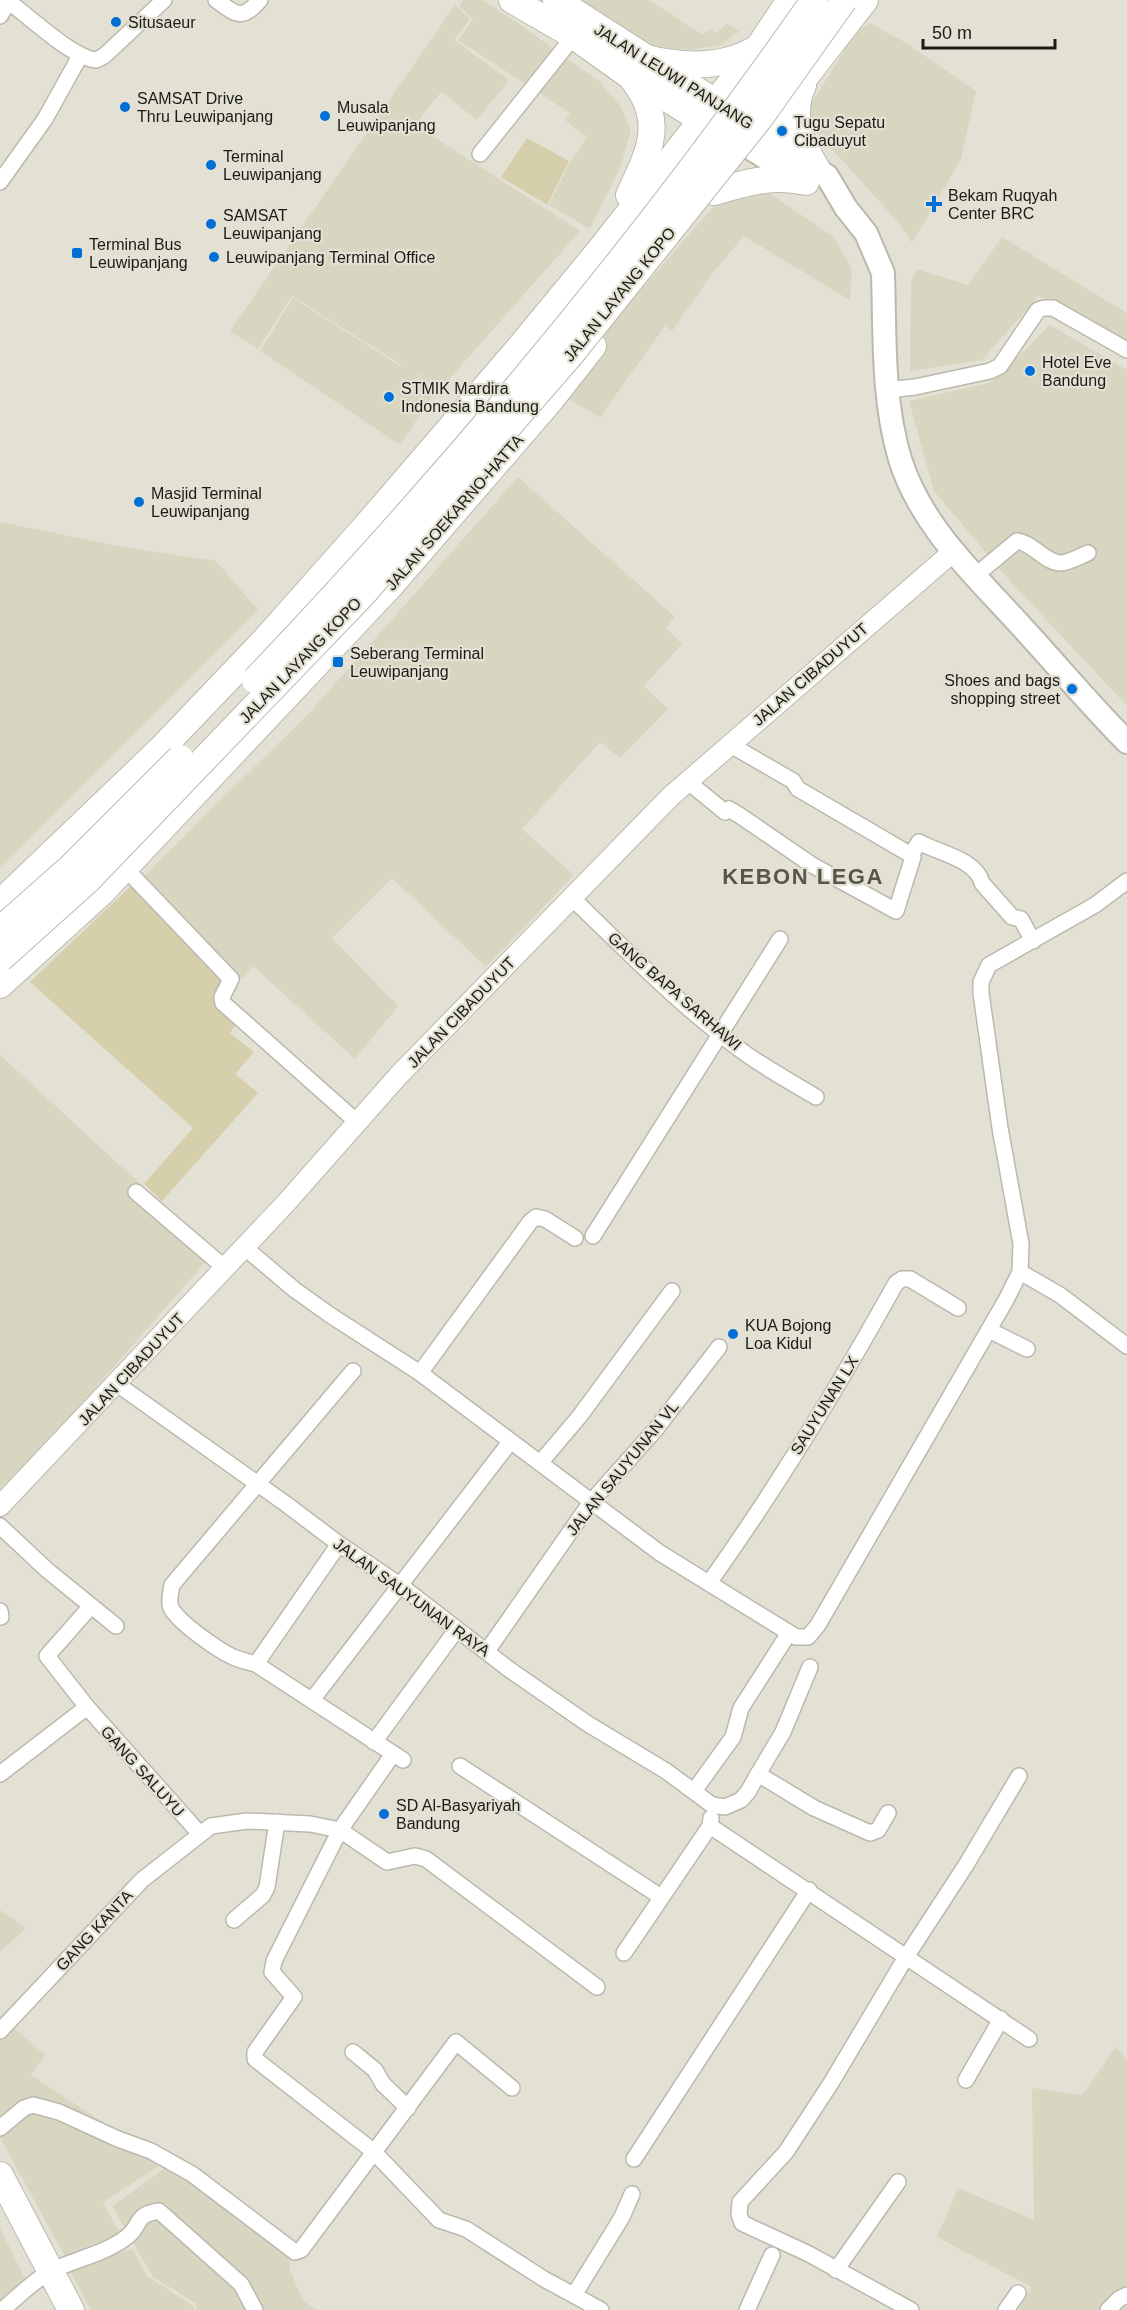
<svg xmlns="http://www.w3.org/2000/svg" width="1127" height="2310" viewBox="0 0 1127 2310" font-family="Arial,sans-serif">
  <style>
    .built { fill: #d8d5c1 }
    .green { fill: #d5cfac }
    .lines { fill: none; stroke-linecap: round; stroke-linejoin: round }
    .minor-casing { stroke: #bbb9ad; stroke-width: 18 }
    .tertiary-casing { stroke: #bbb9ad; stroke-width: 22 }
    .secondary-casing { stroke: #bbb9ad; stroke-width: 26 }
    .primary-casing { stroke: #bbb9ad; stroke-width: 28 }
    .trunk-casing { stroke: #bbb9ad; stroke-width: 28 }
    .minor { stroke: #fff; stroke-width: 15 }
    .tertiary { stroke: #fff; stroke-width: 20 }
    .secondary { stroke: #fff; stroke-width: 22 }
    .primary { stroke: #fff; stroke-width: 26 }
    .trunk { stroke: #fff; stroke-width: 26 }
    .trunk-bridge-casing { stroke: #bbb9ad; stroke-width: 28; stroke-linecap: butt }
    .trunk-bridge { stroke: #fff; stroke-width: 26 }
    .poi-dot { fill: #006fd6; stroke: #e3e1d4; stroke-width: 2 }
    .labels { text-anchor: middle; stroke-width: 4.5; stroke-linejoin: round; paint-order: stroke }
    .poi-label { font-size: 16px; fill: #1b1b16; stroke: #e3e1d4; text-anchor: start }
    .street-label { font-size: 16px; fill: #1b1b16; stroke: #e3e1d4 }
    .district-label { font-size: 22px; font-weight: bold; letter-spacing: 1.5px; fill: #57564b; stroke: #e3e1d4 }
  </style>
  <rect width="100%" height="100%" fill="#e3e1d4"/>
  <!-- built -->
  <g class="built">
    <path d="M463,0H482L512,19L600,82L621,107L631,130L621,166L590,229L549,205L570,163L587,137L565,120L570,113L458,40L473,19L459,6Z"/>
    <path d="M582,0H649L703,35L709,29L716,33L727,24L740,31L720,45L685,51H664L644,41Z"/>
    <path d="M455,5L470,19L454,40L509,80L477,120L441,92L415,125L580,231L435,395L417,384L423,373L420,371L422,372L415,384L433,395L400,445L260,351L293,298L400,366L403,361L400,364L292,296L258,349L230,331Z"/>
    <path d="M870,23L906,43L976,91L961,159L912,243L899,223L803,117L855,33Z"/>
    <path d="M766,191L834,237L852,269L850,300L744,236L715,270L672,331L665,326L600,417L562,395L619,315L714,206Z"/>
    <path d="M1002,237L1127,313V347L1068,307L1039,296L982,360L910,371L911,284L916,269L968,285Z"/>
    <path d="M1050,325L1127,370V706L1010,581L934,491L909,401L992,382Z"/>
    <path d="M518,477L675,617L666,628L682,644L644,686L668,709L620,758L600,742L522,829L574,875L486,967L392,878L332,938L398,1006L355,1059L253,966L242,979L140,880L310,712Z"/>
    <path d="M0,522L123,547L216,561L258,610L0,867Z"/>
    <path d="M0,1055L214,1252L65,1423L0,1489Z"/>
    <path d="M0,1910L26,1928L0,1952Z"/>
    <path d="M0,2016L45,2055L31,2075L164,2163L103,2202L125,2243L68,2262L0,2138Z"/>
    <path d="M1116,2047L1127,2060V2310H1019L1031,2287L937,2237L958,2188L1034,2220L1032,2088L1082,2095Z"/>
    <path d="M171,2164L288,2253L290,2270L303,2301L317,2310H197L196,2303L153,2277L112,2206Z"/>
    <path d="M0,2228L29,2287L0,2301Z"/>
    <path d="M132,2249L147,2276L193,2306L194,2310H91L70,2271Z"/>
  </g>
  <!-- green -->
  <g class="green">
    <path d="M527,138L569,161L547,205L501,177Z"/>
    <path d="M135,882L228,981L215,1001L238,1022L230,1033L254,1052L235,1074L258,1093L162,1201L144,1184L193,1128L30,982Z"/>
  </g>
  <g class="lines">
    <!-- minor casing -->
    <g class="minor-casing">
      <g id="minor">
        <path d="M7,0C28,16 73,58 96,60L104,56L164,0"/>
        <path d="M216,0C237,15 241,21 260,0"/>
        <path d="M0,16L9,1"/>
        <path d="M480,154L574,36"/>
        <path d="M0,182L45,119L80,56"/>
        <path d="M887,390L915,387L990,371L1000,366L1038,310L1044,308H1053L1127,350"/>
        <path d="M976,575L1017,541C1033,543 1044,562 1060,563C1069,563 1080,556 1088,553"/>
        <path d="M729,744L793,781L798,789L805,793L906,852L911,855L919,842C938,853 976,859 982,883L1012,917L1021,919L1033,941"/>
        <path d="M687,781L725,812L729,809L739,815L812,865L896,911L913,857L911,855"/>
        <path d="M124,867L231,979L222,997L223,1003L357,1122"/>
        <path d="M571,897C628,952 684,1010 749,1056C771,1071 794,1084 816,1097"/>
        <path d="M136,1192L225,1268"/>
        <path d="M593,1236L780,939"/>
        <path d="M244,1247L295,1290L330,1315L420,1373L660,1553L796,1637H808L818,1625L1006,1300L1020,1272L1021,1244L1000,1128L981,993V982L989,965L1095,905L1127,881"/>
        <path d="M1020,1272L1060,1295L1127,1346"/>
        <path d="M989,1330L1027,1349"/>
        <path d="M353,1371L172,1585C171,1592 168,1601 171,1608C179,1623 218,1650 233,1657C240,1660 248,1662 256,1664L403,1760"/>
        <path d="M420,1373L530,1222L536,1217L545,1219L575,1238"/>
        <path d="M117,1384L286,1504L339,1544L401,1586L510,1670L588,1724L666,1771L712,1805L725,1807L741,1800L748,1792L758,1774L814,1808L870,1833L878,1830L888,1813"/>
        <path d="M540,1463L579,1417L672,1291"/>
        <path d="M0,1526L47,1570L116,1626"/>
        <path d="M709,1583C777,1487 839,1386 896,1283L902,1279H910L958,1308"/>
        <path d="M91,1606L47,1656L87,1707L200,1834"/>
        <path d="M0,1611L1,1617"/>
        <path d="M487,1651L591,1502L656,1429L719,1347"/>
        <path d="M256,1664L339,1544"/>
        <path d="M312,1700L510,1442"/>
        <path d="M374,1742L457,1629"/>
        <path d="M393,1754L340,1830L274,1961L272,1972L294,1997L255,2052V2059L373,2151L439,2220L466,2229L544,2279L601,2310"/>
        <path d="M460,1766L661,1897"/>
        <path d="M0,1774L87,1707"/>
        <path d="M758,1774L783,1732L810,1667"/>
        <path d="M694,1791L733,1737L741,1708L789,1633"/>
        <path d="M710,1826L1029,2039"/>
        <path d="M234,1920L263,1895L267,1887L277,1822"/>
        <path d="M624,1953L710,1826L711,1818"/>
        <path d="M0,2031L142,1880L211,1826L247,1821L310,1824L340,1830L387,1862L415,1856L426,1859L597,1987"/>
        <path d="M353,2052L375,2070L383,2084L408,2108"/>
        <path d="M966,2080L1001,2019"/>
        <path d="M0,2128L24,2108L33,2105L59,2112L118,2139L151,2151L192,2174L295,2252L301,2250L456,2042L512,2088"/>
        <path d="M634,2159L809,1890"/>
        <path d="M836,2270L898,2182"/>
        <path d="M574,2295L622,2217L632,2194"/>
        <path d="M2,2310C18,2297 35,2279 53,2270C77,2259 107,2253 128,2236C142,2225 133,2215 159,2211L241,2284L255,2310"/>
        <path d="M747,2310L772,2255"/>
        <path d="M911,2310L807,2253L742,2223L739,2214L740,2202L786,2152L831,2083L906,1957L966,1865L1019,1776"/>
        <path d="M1006,2310L1018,2293"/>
        <path d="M1108,2310L1119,2299L1127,2295"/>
      </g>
    </g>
    <!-- tertiary casing -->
    <g class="tertiary-casing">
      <path id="tertiary" d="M0,1506L286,1203L398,1076L671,796L954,551"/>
    </g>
    <!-- secondary casing -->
    <g class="secondary-casing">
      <g id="secondary">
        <path d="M763,132L827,176L846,208L866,233L883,273C885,334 882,399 900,459C921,527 976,576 1022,627C1057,665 1090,705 1127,742"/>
        <path d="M750,148L805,182"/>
      </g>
    </g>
    <!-- primary casing -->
    <g class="primary-casing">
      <g id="primary">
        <path d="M512,0L574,36L630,76L720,131"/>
        <path d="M556,0L732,113"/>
        <path d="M0,2175L71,2310"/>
      </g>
    </g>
    <!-- trunk casing -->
    <g class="trunk-casing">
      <g id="trunk">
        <path d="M645,58C682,67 722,69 756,49"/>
        <path d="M803,85C789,115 801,143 817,169"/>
        <path d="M761,134L865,0"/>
        <path d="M714,192C744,183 775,174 806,182"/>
        <path d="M629,195C651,149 666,119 630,76"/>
        <path d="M0,903L160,750L265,640L367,525L520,347L600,250L758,48L790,0"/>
        <path d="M0,985L101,893L391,585L549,402L593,346"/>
      </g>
    </g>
    <!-- minor -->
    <use href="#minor" class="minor"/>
    <!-- tertiary -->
    <use href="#tertiary" class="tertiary"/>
    <!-- secondary -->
    <use href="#secondary" class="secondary"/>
    <!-- primary -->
    <use href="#primary" class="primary"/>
    <!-- trunk -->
    <use href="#trunk" class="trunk"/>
    <!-- trunk-bridge casing -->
    <g class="trunk-bridge-casing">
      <g id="trunk-bridge">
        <path d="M255,680C458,467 646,241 814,0"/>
        <path d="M0,930L71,867L180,758"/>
        <path d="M0,959L88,880L364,593L573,352L760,118L844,0"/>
      </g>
    </g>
    <!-- trunk-bridge -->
    <use href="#trunk-bridge" class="trunk-bridge"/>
  </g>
  <!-- markers -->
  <g class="poi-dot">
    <circle cx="116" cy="22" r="6"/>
    <circle cx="125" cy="107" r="6"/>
    <circle cx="325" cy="116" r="6"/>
    <circle cx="782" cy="131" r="6"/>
    <circle cx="211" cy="165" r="6"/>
    <path d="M931 195h6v6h6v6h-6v6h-6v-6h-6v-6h6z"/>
    <circle cx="211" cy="224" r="6"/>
    <rect x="71" y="247" width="12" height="12" rx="3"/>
    <circle cx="214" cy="257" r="6"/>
    <circle cx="1030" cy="371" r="6"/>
    <circle cx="389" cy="397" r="6"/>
    <circle cx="139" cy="502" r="6"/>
    <rect x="332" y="656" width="12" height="12" rx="3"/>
    <circle cx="1072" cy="689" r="6"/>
    <circle cx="733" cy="1334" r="6"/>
    <circle cx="384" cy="1814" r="6"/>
  </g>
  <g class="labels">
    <!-- poi labels -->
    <g class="poi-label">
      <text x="128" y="28">Situsaeur</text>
      <text x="137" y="104">SAMSAT Drive<tspan x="137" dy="18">Thru Leuwipanjang</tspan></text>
      <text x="337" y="113">Musala<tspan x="337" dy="18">Leuwipanjang</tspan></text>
      <text x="794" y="128">Tugu Sepatu<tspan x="794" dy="18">Cibaduyut</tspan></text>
      <text x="223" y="162">Terminal<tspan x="223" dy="18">Leuwipanjang</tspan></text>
      <text x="948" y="201">Bekam Ruqyah<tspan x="948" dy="18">Center BRC</tspan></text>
      <text x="223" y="221">SAMSAT<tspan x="223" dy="18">Leuwipanjang</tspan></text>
      <text x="89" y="250">Terminal Bus<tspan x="89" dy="18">Leuwipanjang</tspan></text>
      <text x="226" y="263">Leuwipanjang Terminal Office</text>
      <text x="1042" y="368">Hotel Eve<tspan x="1042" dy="18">Bandung</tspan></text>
      <text x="401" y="394">STMIK Mardira<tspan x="401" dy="18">Indonesia Bandung</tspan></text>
      <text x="151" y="499">Masjid Terminal<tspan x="151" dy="18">Leuwipanjang</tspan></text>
      <text x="350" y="659">Seberang Terminal<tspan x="350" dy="18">Leuwipanjang</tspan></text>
      <text x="1060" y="686" text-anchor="end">Shoes and bags<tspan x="1060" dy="18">shopping street</tspan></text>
      <text x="745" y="1331">KUA Bojong<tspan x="745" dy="18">Loa Kidul</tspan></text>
      <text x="396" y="1811">SD Al-Basyariyah<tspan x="396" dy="18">Bandung</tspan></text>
    </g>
    <!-- street labels -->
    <g class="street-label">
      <text transform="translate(674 76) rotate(32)" y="6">JALAN LEUWI PANJANG</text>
      <text transform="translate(619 294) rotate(-51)" y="6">JALAN LAYANG KOPO</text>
      <text transform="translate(454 512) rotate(-49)" y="6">JALAN SOEKARNO-HATTA</text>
      <text transform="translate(300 660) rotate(-46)" y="6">JALAN LAYANG KOPO</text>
      <text transform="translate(810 674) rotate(-41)" y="6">JALAN CIBADUYUT</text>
      <text transform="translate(675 991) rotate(41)" y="6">GANG BAPA SARHAWI</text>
      <text transform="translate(461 1012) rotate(-46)" y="6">JALAN CIBADUYUT</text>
      <text transform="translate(131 1369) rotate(-47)" y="6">JALAN CIBADUYUT</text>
      <text transform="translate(824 1405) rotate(-58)" y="6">SAUYUNAN LX</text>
      <text transform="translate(622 1468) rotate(-51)" y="6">JALAN SAUYUNAN VL</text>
      <text transform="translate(412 1597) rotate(36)" y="6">JALAN SAUYUNAN RAYA</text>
      <text transform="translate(143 1771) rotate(48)" y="6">GANG SALUYU</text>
      <text transform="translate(94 1930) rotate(-47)" y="6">GANG KANTA</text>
    </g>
    <!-- district labels -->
    <g class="district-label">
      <text x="803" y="884">KEBON LEGA</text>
    </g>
  </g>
  <!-- scale -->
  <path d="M923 39v9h132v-9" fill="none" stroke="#1b1b16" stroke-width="3"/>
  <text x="932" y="39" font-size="18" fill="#1b1b16" stroke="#e3e1d4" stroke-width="4.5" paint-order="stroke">50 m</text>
</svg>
